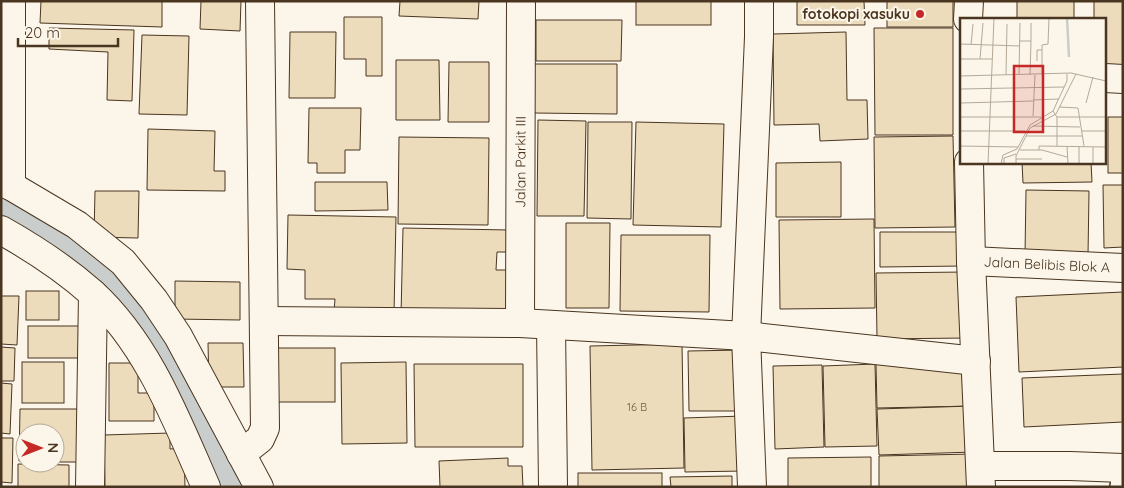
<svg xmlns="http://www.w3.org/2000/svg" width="1124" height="488" viewBox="0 0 1124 488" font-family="Quicksand,sans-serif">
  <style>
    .water { fill: #c9cecd; stroke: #887966 }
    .building { fill: #ecdcbc; stroke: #4a3520 }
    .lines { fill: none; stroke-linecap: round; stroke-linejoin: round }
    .lane-casing { stroke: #4a3520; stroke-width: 18 }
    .street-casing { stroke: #4a3520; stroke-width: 30 }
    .lane { stroke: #fbf6e9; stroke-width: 15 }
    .street { stroke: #fbf6e9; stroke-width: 28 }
    .poi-dot { fill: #c62828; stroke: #fbf6e9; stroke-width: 2 }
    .labels { text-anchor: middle; stroke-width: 4; stroke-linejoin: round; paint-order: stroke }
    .number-label { font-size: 11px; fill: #725f47 }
    .poi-label { font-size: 14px; font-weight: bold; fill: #4a3520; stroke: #fbf6e9; text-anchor: end }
    .street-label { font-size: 14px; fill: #4a3520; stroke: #fbf6e9 }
    .inset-river { fill: none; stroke: #c9cecd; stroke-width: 2.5 }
    .inset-road { fill: none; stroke: #b4a999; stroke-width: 1 }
    .view { fill: #c62828; fill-opacity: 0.15; stroke: #c62828; stroke-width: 2.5 }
    .inset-edge { fill: none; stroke: #4a3520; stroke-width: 2.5 }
  </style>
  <rect width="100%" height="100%" fill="#fbf6e9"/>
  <!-- water -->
  <path class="water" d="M1,192L62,225L143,295L249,487H217L145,350L1,219Z"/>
  <!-- building -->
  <g class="building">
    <path d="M41,1H162V27L40,23Z"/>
    <path d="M201,1H241L240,31L200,29Z"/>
    <path d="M400,1H479L478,19L399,16Z"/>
    <rect x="636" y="1" width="75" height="24"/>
    <path d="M797,1H864L865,25H797Z"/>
    <rect x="887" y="1" width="66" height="26"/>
    <rect x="1017" y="1" width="57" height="18"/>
    <path d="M1094,1H1123V68H1105V19H1094Z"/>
    <path d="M344,17H382V76H366V59H344Z"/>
    <path d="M536,20H622L621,61H536Z"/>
    <path d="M49,28L134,30L132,101L107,100L108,52L49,49Z"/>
    <path d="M874,28H953V135H875Z"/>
    <path d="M290,32H336L335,98H289Z"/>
    <path d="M846,32L847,100H867L868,139L820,141L819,124L774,125L773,34Z"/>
    <path d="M142,35L189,36L187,115L139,114Z"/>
    <path d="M396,60H439L440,120H396Z"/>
    <path d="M449,62H489V122H448Z"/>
    <path d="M534,64H617V114L534,113Z"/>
    <path d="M309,108H361L360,150H345V173H317V163H308Z"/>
    <rect x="1108" y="117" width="15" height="56"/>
    <path d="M538,120L586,121L584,216H537Z"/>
    <path d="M588,122H632L631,219L587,218Z"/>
    <path d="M636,122L724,124L721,227L633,225Z"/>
    <path d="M148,129L215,131L214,171H225V191L147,190Z"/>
    <path d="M953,136L955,227L875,228L874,137Z"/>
    <path d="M399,137L489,138L488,225L398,224Z"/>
    <path d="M841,162V217H776V163Z"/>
    <path d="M1022,162H1091L1092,182L1023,183Z"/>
    <path d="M315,182H387L388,210L315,211Z"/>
    <path d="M1103,185H1123V247L1104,248Z"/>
    <path d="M1026,190L1089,191L1088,256L1025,255Z"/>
    <path d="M95,191H139L138,238L94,237Z"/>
    <path d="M288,215L396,217L394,314L334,312L335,299H305V270L287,269Z"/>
    <path d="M874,219L875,308L780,309L779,220Z"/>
    <path d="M566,223H610L609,308H566Z"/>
    <path d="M403,228L509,230L508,252H497L496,270H508L507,318L401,316Z"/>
    <path d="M880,232H963V266L880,267Z"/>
    <path d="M621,235H710L709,312L620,311Z"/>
    <path d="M966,272V338L877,339L876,273Z"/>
    <path d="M175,281L240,282V320L175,319Z"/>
    <rect x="26" y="291" width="33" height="29"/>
    <path d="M1123,292V367L1019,372L1016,297Z"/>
    <path d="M1,296H19L17,345L1,344Z"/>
    <rect x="28" y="326" width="53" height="32"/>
    <path d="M208,343H243L244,387H209Z"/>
    <path d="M682,344L684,468L592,470L590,346Z"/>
    <path d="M1,347L15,348L14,381H1Z"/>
    <rect x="278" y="348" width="57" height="54"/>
    <path d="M743,350V411H689L688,351Z"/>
    <path d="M971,361L972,406L877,408L876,364Z"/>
    <rect x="22" y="362" width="42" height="41"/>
    <path d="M406,362L407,443L342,444L341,363Z"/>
    <path d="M109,363H138V393H154V421H109Z"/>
    <path d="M414,364H523V447H415Z"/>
    <path d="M875,364L877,446L825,447L823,366Z"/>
    <path d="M822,365L824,447L775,449L773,366Z"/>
    <path d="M1123,374V422L1024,427L1022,378Z"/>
    <path d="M1,383L12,384L10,434L1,433Z"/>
    <path d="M972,406L974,452L879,455L877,409Z"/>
    <path d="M20,409H86V462H55V433H25V461H19Z"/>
    <path d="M743,416L744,471L685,472L684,418Z"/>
    <path d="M170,433V449L184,448L185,487H105L104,435Z"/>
    <path d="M1,438H13L12,483L1,482Z"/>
    <path d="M973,454L974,487H879V456Z"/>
    <path d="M871,457V487H788V458Z"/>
    <path d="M508,458V466H522L523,487H440L439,461Z"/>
    <path d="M18,464L69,465V487H18Z"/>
    <rect x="578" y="473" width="84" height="14"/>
    <path d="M732,476V487H671L670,477Z"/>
  </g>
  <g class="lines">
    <!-- lane casing -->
    <g class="lane-casing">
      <path id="lane" d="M1118,487L1120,468"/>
    </g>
    <!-- street casing -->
    <g class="street-casing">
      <g id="street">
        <path d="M968,19L969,1"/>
        <path d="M1105,78L1123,79"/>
        <path d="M969,162L971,261L981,487"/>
        <path d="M1,182L11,186L77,225L123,262L154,300L178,336L259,487"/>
        <path d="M11,186V1"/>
        <path d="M1,230C33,248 65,269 92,293C148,344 176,419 206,487"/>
        <path id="s1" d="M971,261L1123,268"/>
        <path d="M264,321L520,323L746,336L976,361"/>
        <path id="s2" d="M520,323L521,1"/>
        <path d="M551,325L553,487"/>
        <path d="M241,454L260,439L265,428L260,1"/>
        <path d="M981,466H1070L1123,468"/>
        <path d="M90,487L93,294"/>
        <path d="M752,487L746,336L759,37V1"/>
      </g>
    </g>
    <!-- lane -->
    <use href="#lane" class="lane"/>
    <!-- street -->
    <use href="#street" class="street"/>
  </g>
  <!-- markers -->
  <circle class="poi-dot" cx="920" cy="14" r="5"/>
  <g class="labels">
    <!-- number labels -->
    <g class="number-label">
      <text x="637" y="411">16 B</text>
    </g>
    <!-- poi labels -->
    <g class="poi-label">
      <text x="910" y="19">fotokopi xasuku</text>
    </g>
    <!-- street labels -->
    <g class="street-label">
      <text dy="5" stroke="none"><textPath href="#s2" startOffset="161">Jalan Parkit III</textPath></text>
      <text dy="5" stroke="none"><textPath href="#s1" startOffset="76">Jalan Belibis Blok A</textPath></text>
    </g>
  </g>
  <!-- overview -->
  <g transform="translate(960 18)">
    <rect width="146" height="146" fill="#fbf6e9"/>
    <path class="inset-river" d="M107,0L109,39"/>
    <path class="inset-road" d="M59,23H71L70,57M71,23V5M0,26L60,28M11,27L13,6M0,41H32M20,41L23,5M77,43V32H82M46,57L47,6M59,57L60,5M82,57V27L88,26L89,0M0,58L111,55L146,63M0,71L104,69M73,82L99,81M0,85L73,83M126,85L133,59M99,89L118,90L124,128M93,93L107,63V56M73,98L75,57M0,99H81M97,99H146M73,108L120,109M0,113H65M121,113H146M66,118H122M0,128L58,129M107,128L108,146M119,128V146M133,129V146M60,132H82L107,139M79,132V128L146,129M56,141H82M28,146L34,0M41,146L43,137L57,131L70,107L93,93L97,99V128M44,146V140L56,136M56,146V138L70,110L96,96L116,56"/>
    <path class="view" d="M54,48H83V114H54Z"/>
    <rect width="146" height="146" class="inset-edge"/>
  </g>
  <!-- border -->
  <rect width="1124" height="488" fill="none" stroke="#4a3520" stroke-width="5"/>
  <!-- north arrow -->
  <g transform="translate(40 448) rotate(90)"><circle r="24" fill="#fbf6e9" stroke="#b4a999"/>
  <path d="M0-4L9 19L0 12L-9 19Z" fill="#c62828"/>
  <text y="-8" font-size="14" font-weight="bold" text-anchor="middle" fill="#4a3520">N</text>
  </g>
  <!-- scale -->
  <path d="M18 38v8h100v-8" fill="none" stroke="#4a3520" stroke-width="2.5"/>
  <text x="25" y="38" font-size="15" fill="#4a3520" stroke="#fbf6e9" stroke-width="4" paint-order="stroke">20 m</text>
</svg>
